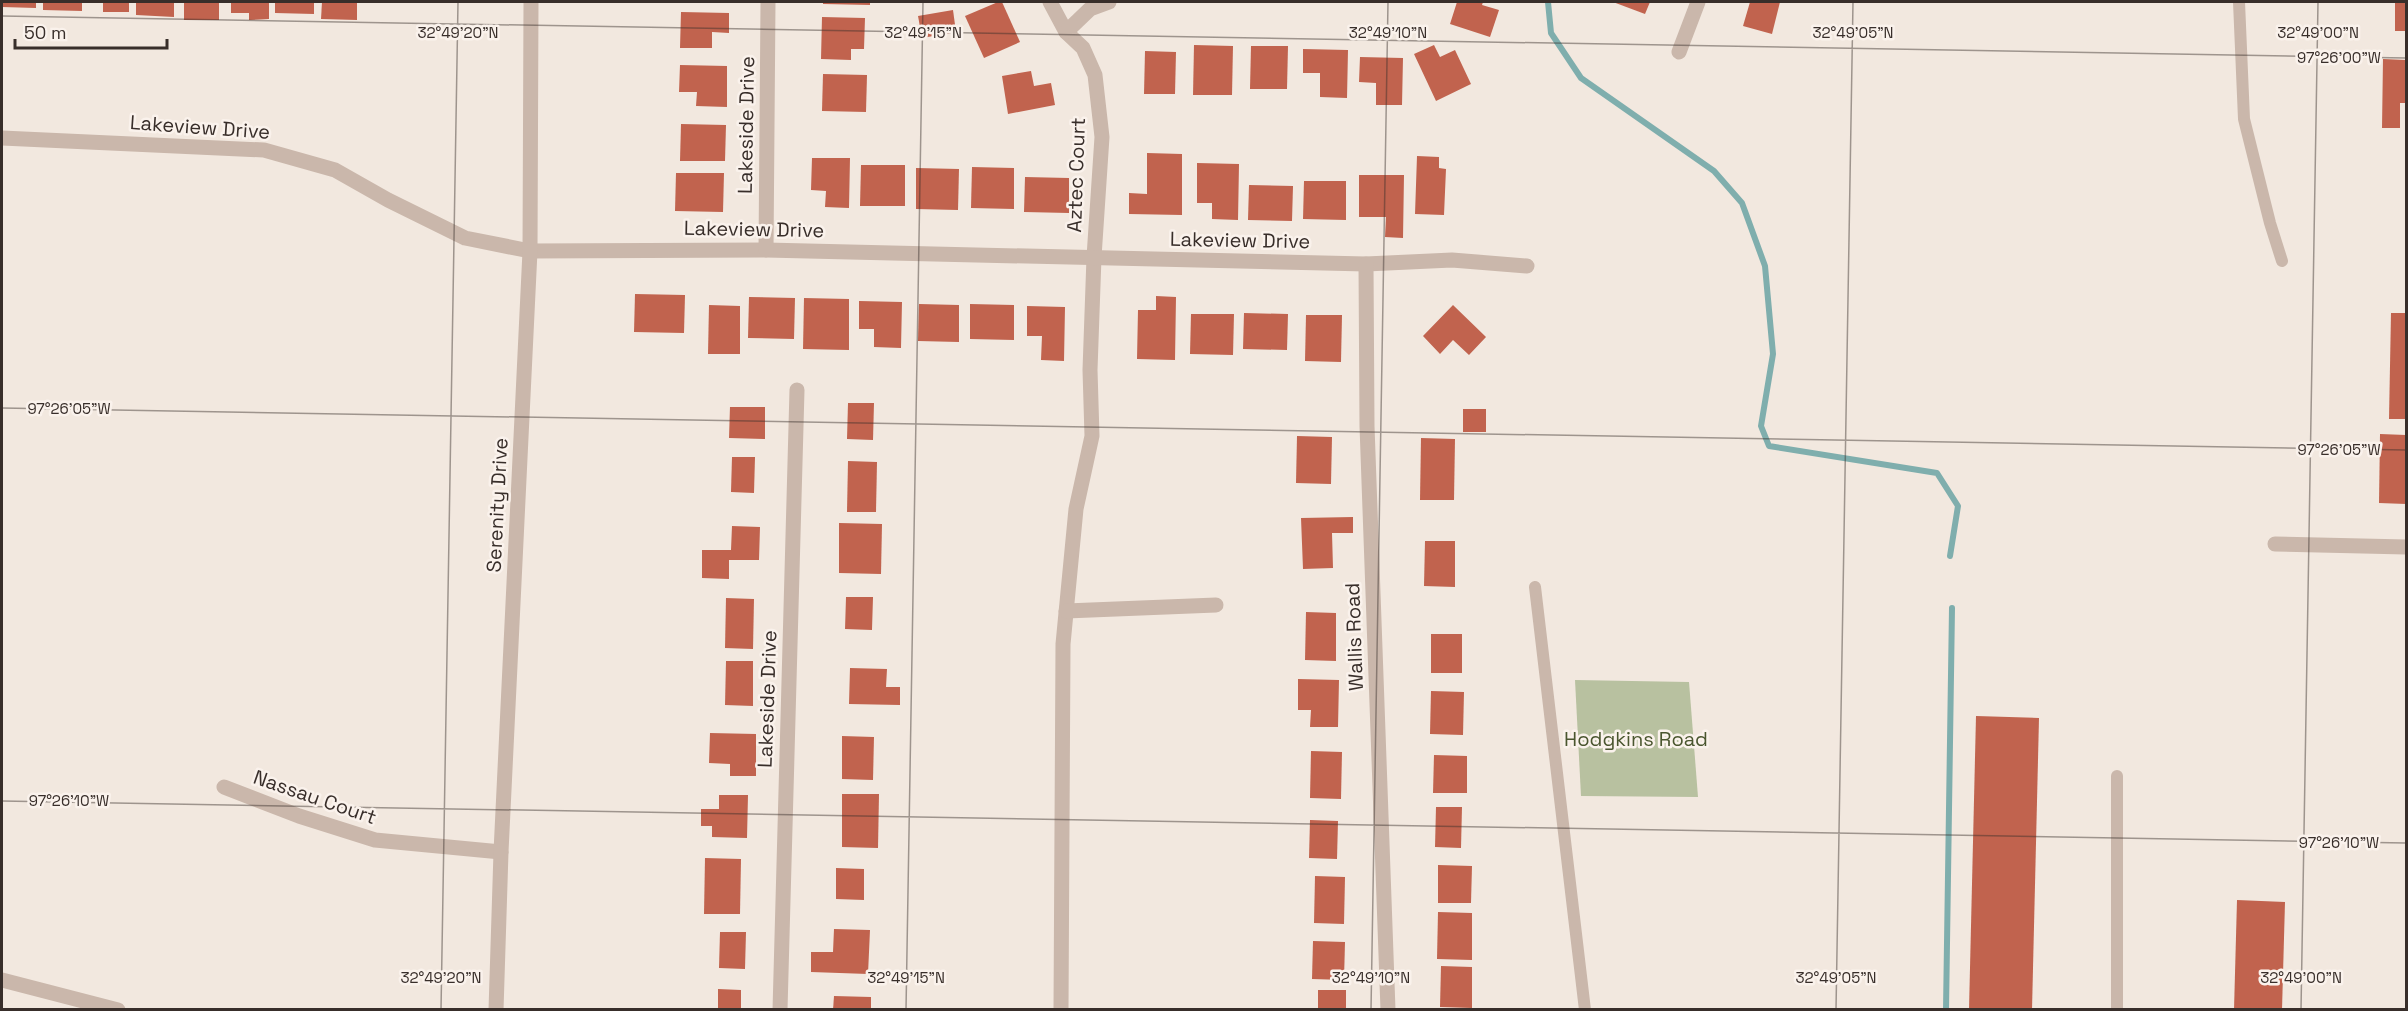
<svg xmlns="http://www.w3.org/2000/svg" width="2408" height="1011" viewBox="0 0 2408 1011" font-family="'Space Grotesk',sans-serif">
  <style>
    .green { fill: #b8c1a0 }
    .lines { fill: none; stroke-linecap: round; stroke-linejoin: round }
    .stream { stroke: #7faead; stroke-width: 6 }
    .building { fill: #c1634e }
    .service { stroke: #cab7ab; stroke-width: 12 }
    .minor { stroke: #cab7ab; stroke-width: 15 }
    .ticks { fill: none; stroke: #382e2a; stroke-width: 1.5; stroke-opacity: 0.45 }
    .labels { text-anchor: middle; stroke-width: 5; stroke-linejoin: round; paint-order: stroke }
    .street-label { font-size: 20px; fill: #382e2a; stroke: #faf2ec }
    .park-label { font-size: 20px; fill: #4a562f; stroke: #faf2ec }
    .ticks-label { font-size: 15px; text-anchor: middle; fill: #382e2a; stroke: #faf2ec; stroke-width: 5; stroke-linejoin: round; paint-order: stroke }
  </style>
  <rect width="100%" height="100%" fill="#f2e8df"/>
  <!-- green -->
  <path class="green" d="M1575,680L1689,682L1698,797L1581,796Z"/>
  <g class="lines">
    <!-- stream -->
    <g class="stream">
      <path d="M1548,2L1551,33L1581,78L1714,171L1742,203L1765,266L1773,354L1761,426L1769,446L1937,473L1958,506L1950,556"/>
      <path d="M1946,1010L1952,608"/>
    </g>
  </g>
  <!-- building -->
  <g class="building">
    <path d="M2,2H36V8L2,7Z"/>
    <path d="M43,2H82V11L43,10Z"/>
    <rect x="103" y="2" width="26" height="10"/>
    <path d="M136,2H174V17L136,15Z"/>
    <rect x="184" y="2" width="35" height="18"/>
    <path d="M231,2H269V19L249,20V13H231Z"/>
    <path d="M275,2H314V14L275,13Z"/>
    <path d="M322,2H357V20L321,19Z"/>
    <path d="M823,2H870V5L823,4Z"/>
    <path d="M998,2H1002L1020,42L984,58L965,16Z"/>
    <path d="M1457,2H1483L1482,5L1499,10L1490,37L1450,24Z"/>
    <path d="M1613,2H1650L1645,14Z"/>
    <path d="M1750,2H1780L1772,34L1743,26Z"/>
    <rect x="2395" y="2" width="11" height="29"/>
    <path d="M953,10L956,32L922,38L918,16Z"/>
    <path d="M681,12L729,13V33L712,32V48H680Z"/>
    <path d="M822,17L865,18L864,49H851V60L821,59Z"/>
    <path d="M1194,45L1233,46L1232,95H1193Z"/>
    <path d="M1434,45L1440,57L1455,50L1471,84L1436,101L1414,54Z"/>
    <path d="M1251,46H1288L1287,89H1250Z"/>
    <path d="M1303,49L1348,50L1347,98L1320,97V73H1303Z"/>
    <path d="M1145,51L1176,52L1175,94H1144Z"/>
    <path d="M1360,57L1403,58L1402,105H1376V83L1359,82Z"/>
    <path d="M2383,59L2406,60V103H2400V128H2382Z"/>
    <path d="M680,65L727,66V107L696,106L697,92H679Z"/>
    <path d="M1031,71L1034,86L1051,83L1055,105L1008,114L1002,76Z"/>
    <path d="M823,74L867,75L866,112L822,111Z"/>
    <path d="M681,124L726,125L725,161H680Z"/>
    <path d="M1147,153L1182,154V215L1129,214V193L1147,194Z"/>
    <path d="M1417,156L1439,157V168L1446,169L1444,215L1415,214Z"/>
    <path d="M812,158H850L849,208L825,207L826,191L811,190Z"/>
    <path d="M1197,163L1239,164L1238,220L1212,219V203H1197Z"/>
    <path d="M861,165H905V206H860Z"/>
    <path d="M972,167L1014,168V209L971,208Z"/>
    <path d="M916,168L959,169L958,210L916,209Z"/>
    <path d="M676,173H724L723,212L675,211Z"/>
    <path d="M1359,175H1404L1403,238L1385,237L1386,217H1359Z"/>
    <path d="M1025,177L1069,178V213L1024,212Z"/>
    <path d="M1304,181H1346V220L1303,219Z"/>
    <path d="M1249,185L1293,186L1292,221L1248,220Z"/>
    <path d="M635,294L685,295L684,333L634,332Z"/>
    <path d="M1156,296L1176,297L1175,360L1137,359L1138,310H1156Z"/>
    <path d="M749,297L795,298L794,339L748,338Z"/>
    <path d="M804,298L849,299V350L803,349Z"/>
    <path d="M859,301L902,302L901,348L874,347V329H859Z"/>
    <path d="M919,304L959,305V342L918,341Z"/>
    <path d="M970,304L1014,305V340L970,339Z"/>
    <path d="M709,305L740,306V354H708Z"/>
    <path d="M1453,305L1486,337L1469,355L1453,340L1440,354L1423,336Z"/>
    <path d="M1027,306L1065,307L1064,361L1041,360L1042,336H1027Z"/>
    <path d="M1244,313L1288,314L1287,350L1243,349Z"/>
    <path d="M2391,313H2406V419H2389Z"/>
    <path d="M1191,314H1234L1233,355L1190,354Z"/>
    <path d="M1306,315H1342L1341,362L1305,361Z"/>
    <path d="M848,403H874L873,440L847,439Z"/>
    <path d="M730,407H765V439L729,438Z"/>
    <rect x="1463" y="409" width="23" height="23"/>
    <path d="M2380,434L2406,435V504L2379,503Z"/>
    <path d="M1297,436L1332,437L1331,484L1296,483Z"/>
    <path d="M1421,438L1455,439L1454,500H1420Z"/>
    <path d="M732,457H755L754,493L731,492Z"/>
    <path d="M848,461L877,462L876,512H847Z"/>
    <path d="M1353,517V533H1332L1333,568L1303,569L1301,518Z"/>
    <path d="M839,523L882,524L881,574L839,573Z"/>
    <path d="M732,526L760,527L759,560H729V579L702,578V550H731Z"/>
    <path d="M1425,541H1455V587L1424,586Z"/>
    <path d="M846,597H873L872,630L845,629Z"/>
    <path d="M726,598L754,599L753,649L725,648Z"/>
    <path d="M1306,612L1336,613V661L1305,660Z"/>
    <rect x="1431" y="634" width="31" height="39"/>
    <path d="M726,661H753V706L725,705Z"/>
    <path d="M850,668L887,669L886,687H900V705L849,704Z"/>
    <path d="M1298,679L1339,680L1338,727H1310L1311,710H1298Z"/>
    <path d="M1431,691L1464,692L1463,735L1430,734Z"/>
    <path d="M1976,716L2039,718L2032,1010H1969Z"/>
    <path d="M710,733L756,734V776H730V764L709,763Z"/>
    <path d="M842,736L874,737L873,780L842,779Z"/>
    <path d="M1311,751L1342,752L1341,799L1310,798Z"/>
    <path d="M1434,755L1467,756V793H1433Z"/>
    <path d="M842,794H879L878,848L842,847Z"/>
    <path d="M719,795H748L747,838L712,837V826H701V809H719Z"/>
    <path d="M1436,807H1462L1461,848L1435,847Z"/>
    <path d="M1310,820L1338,821L1337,859L1309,858Z"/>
    <path d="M705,858L741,859L740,914H704Z"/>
    <path d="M1438,865L1472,866L1471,903H1438Z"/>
    <path d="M836,868L864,869V900L836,899Z"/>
    <path d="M1315,876L1345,877L1344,924L1314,923Z"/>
    <path d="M2237,900L2285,902L2282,1010H2234Z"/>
    <path d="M1438,912L1472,913V960L1437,959Z"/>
    <path d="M834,929L870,930L868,974L811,972V952H833Z"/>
    <path d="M720,932H746L745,969L719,968Z"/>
    <path d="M1313,941L1345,942L1344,980L1312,979Z"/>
    <path d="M1441,966L1472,967V1008L1440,1007Z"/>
    <path d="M718,989L741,990V1010H718Z"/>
    <rect x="1318" y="990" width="28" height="20"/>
    <path d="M834,996L871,997V1010H833Z"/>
  </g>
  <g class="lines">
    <!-- service -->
    <g class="service">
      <path d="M2239,2L2244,119L2270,223L2282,261"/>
      <path d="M1535,587L1585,1010"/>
      <path d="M2117,1010V776"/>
    </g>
    <!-- minor -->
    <g class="minor">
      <path d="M1050,2L1066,32L1083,48L1095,75L1102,137L1094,257L1090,370L1092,436L1076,509L1063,644L1061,1010"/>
      <path d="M1066,32L1090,9L1109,2"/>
      <path d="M1679,52L1698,2"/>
      <path d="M2,138L264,150L335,170L388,200L465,238L530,251L766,250L1366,264L1452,260L1527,266"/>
      <path d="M766,250L768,2"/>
      <path d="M1366,264L1367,426L1388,1010"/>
      <path d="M2275,544L2406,547"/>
      <path d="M1066,611L1216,605"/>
      <path d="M224,787L299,816L375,840L501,852"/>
      <path d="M2,980L118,1010"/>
      <path d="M496,1010L501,852L530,251L531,2"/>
      <path d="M780,1010L797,390"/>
    </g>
  </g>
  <!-- ticks -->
  <path class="ticks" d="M2,16L2406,58M2,408L2406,450M2,801L2406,843M441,1010L458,2M906,1010L923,2M1371,1010L1388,2M1836,1010L1853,2M2301,1010L2318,2"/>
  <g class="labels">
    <!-- street labels -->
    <g class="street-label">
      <text transform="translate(746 125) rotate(-89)" y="7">Lakeside Drive</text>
      <text transform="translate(200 127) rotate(4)" y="7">Lakeview Drive</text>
      <text transform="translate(1076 175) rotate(-88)" y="7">Aztec Court</text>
      <text transform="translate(754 229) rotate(1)" y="7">Lakeview Drive</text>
      <text transform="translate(1240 240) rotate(1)" y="7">Lakeview Drive</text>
      <text transform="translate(497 505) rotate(-87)" y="7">Serenity Drive</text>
      <text transform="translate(1354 637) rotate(-92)" y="7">Wallis Road</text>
      <text transform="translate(767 699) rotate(-88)" y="7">Lakeside Drive</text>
      <text transform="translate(315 797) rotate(19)" y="7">Nassau Court</text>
    </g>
    <!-- park labels -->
    <g class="park-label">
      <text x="1636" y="746">Hodgkins Road</text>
    </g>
  </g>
  <g class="ticks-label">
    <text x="458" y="38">32°49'20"N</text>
    <text x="923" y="38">32°49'15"N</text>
    <text x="1388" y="38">32°49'10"N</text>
    <text x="1853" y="38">32°49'05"N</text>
    <text x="2318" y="38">32°49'00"N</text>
    <text x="2339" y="63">97°26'00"W</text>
    <text x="69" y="414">97°26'05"W</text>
    <text x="2339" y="455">97°26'05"W</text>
    <text x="69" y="806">97°26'10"W</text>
    <text x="2339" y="848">97°26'10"W</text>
    <text x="441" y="983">32°49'20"N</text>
    <text x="906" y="983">32°49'15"N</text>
    <text x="1371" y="983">32°49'10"N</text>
    <text x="1836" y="983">32°49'05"N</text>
    <text x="2301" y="983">32°49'00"N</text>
  </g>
  <!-- border -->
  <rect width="2408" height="1011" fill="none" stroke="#382e2a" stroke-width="6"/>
  <!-- scale -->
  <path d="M15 39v9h152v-9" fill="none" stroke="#382e2a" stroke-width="3"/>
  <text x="24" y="39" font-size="18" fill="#382e2a" stroke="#faf2ec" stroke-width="4.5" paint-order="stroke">50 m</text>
</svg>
